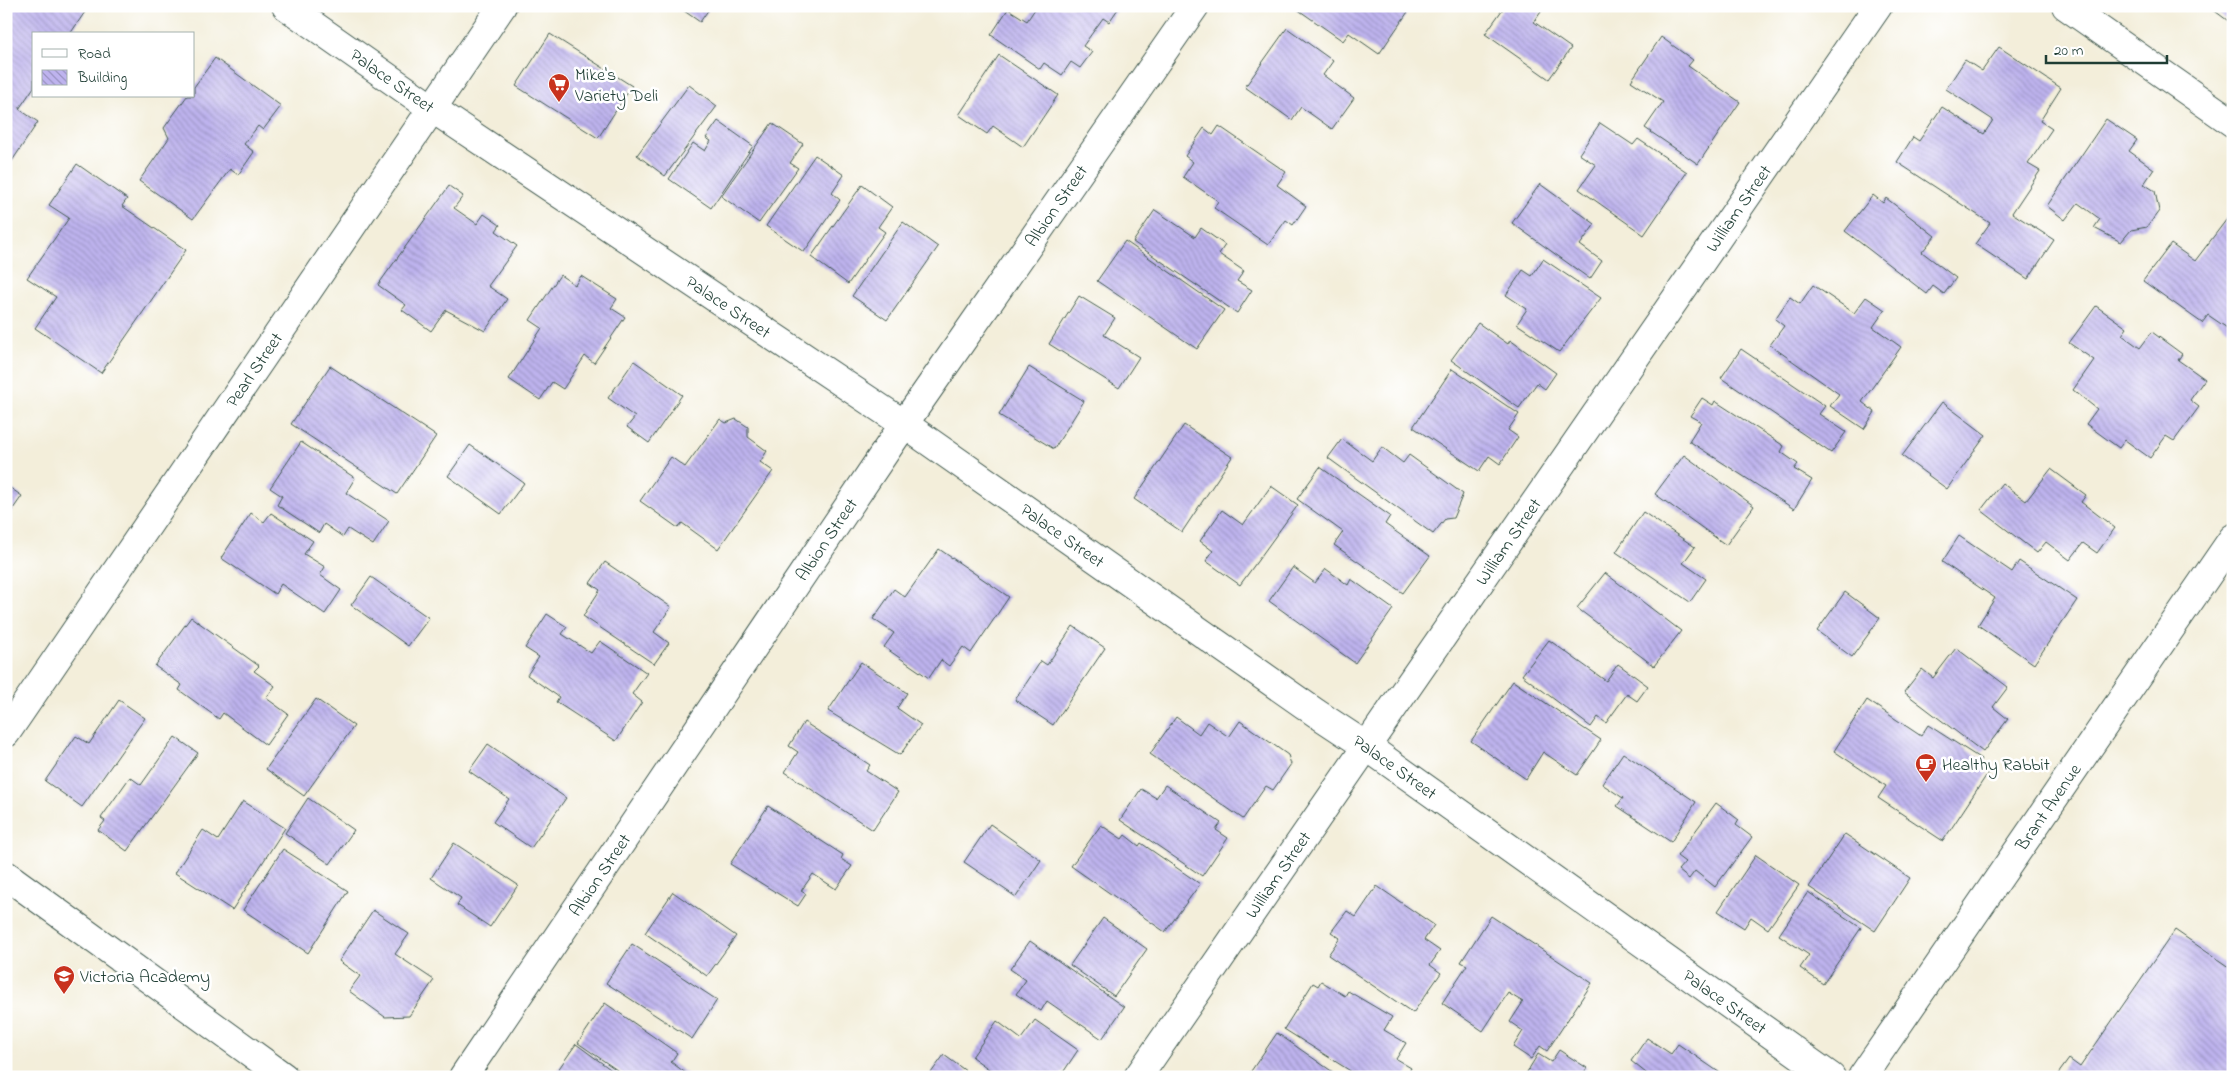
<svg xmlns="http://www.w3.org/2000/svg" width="2239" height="1083" viewBox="0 0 2239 1083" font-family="'Indie Flower',sans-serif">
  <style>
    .building { fill: url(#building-back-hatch) }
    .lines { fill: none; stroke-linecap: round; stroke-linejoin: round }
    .minor-casing { stroke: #3f584d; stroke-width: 30 }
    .major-casing { stroke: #3f584d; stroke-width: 30 }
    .minor { stroke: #fff; stroke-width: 28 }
    .major { stroke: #fff; stroke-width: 28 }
    .labels { text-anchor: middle; stroke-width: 5; stroke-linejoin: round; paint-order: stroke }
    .poi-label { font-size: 18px; fill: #1f3d34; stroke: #fff; text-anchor: start }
    .street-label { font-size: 18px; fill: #1f3d34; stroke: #fff }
  </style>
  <defs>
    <pattern id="building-back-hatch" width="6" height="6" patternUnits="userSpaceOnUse" patternTransform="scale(1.25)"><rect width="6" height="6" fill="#beb3ee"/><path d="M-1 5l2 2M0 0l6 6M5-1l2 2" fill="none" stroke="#9a93c2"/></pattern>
  </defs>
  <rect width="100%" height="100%" fill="#fff"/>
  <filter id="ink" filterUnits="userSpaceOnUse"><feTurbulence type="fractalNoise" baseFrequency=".02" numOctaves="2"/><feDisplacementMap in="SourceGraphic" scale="10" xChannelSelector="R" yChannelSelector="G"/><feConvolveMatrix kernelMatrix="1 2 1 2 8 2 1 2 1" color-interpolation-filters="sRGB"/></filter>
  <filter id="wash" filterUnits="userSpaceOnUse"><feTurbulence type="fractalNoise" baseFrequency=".0096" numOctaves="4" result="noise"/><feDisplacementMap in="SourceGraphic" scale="20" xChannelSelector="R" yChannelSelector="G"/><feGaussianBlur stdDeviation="1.12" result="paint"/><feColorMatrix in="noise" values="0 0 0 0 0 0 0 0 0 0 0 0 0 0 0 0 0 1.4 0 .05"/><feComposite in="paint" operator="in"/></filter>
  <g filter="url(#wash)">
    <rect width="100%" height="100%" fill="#f3eeda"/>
    <g id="blocks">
      <!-- building -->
      <g class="building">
        <path d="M6,6H89L70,34H34V87L19,109L38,122L10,164L6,162Z"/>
        <path d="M677,6H711L700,22Z"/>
        <path d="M1037,6L1048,7L1120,6L1109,22L1103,18L1083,46L1092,52L1080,68L1071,62L1062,75L1044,63L1040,69L991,35L1008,9L1027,21Z"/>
        <path d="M1299,6H1412L1379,54L1349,33L1343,41L1297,9Z"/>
        <path d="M1505,6H1545L1534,22L1571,48L1549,79L1485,34Z"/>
        <path d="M2208,6H2233V21L2231,23Z"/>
        <path d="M1287,28L1333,61L1323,75L1354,98L1332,129L1301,107L1292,120L1245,87Z"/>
        <path d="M550,34L632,86L598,138L516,86Z"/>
        <path d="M1661,37L1693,60L1688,66L1740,102L1698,164L1645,128L1663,102L1631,81Z"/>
        <path d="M1999,47L2061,88L2040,121L2052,129L2028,164L2040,171L2012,213L2054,240L2028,279L1975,244L1990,223L1897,162L1913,137L1919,141L1942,107L1984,134L1993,120L1946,89L1965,60L1982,71Z"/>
        <path d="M999,55L1058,95L1023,147L993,126L987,134L959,115Z"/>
        <path d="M215,58L281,106L263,130L258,126L244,144L254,152L238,175L230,169L193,219L139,181L169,138L164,128L187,96H194V87Z"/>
        <path d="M689,85L717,106L665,176L637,155Z"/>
        <path d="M2106,119L2137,140L2129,151L2154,169L2144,184L2155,191L2159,211L2147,227L2131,230L2121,242L2094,228L2100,219L2078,203L2065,220L2047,206Z"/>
        <path d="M718,121L753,146L711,208L669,179L693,143L705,151L711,141L706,138Z"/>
        <path d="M772,123L803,144L790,163L798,168L759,223L721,196Z"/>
        <path d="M1600,123L1633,145L1638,139L1687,172L1644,235L1579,189L1596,165L1579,154Z"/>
        <path d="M1219,126L1286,172L1277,185L1306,206L1293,225L1286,220L1268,245L1214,208L1218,201L1183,177L1193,162L1185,156L1204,128L1213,135Z"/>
        <path d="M815,155L844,175L832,193L840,200L804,252L766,226Z"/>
        <path d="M77,164L127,199L122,206L186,250L101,373L35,328L56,297L27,278L69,218L49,205Z"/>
        <path d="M1540,184L1595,224L1580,245L1602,261L1590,279L1512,223Z"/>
        <path d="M862,185L892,207L878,227L885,232L848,284L811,257Z"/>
        <path d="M449,186L463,196L454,208L477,224L484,214L500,225L496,231L517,246L488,286L507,299L485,331L446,310L431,331L402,310L406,305L378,285Z"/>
        <path d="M1873,195L1883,203L1886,198L1935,236L1922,252L1956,278L1944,294L1933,286L1927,294L1845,231Z"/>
        <path d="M1155,210L1195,237L1201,228L1225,245L1219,254L1244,271L1237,281L1252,290L1237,313L1133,242Z"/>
        <path d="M2233,211V332L2208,315L2202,323L2143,281L2171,244L2195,261Z"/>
        <path d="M903,222L938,247L887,320L852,296Z"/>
        <path d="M1125,241L1224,310L1197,349L1097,281Z"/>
        <path d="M1543,259L1601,298L1559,352L1517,324L1527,309L1506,295L1523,270L1532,276Z"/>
        <path d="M560,275L575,285L581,276L617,299L611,308L625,317L594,363L585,356L563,389L552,382L540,400L509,379L542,328L530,320Z"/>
        <path d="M1813,285L1854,313L1866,297L1885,310L1873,327L1901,347L1862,402L1875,412L1864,429L1830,406L1839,394L1770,345L1784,326L1775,319L1790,297L1800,304Z"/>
        <path d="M1079,296L1115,318L1104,335L1139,357L1119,388L1049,344Z"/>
        <path d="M2096,306L2127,328L2122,335L2140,348L2152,332L2182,354L2178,360L2205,379L2190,400L2199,407L2174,441L2166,436L2150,458L2125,440L2119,448L2086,424L2097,409L2073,390L2094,360L2069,343Z"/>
        <path d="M1478,323L1508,344L1510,340L1556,373L1545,389L1537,383L1519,408L1451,360Z"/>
        <path d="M1741,349L1825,406L1819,414L1846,432L1831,453L1721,378Z"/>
        <path d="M634,361L682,395L649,443L627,427L635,417L608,398Z"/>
        <path d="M330,366L436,436L397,494L291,424Z"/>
        <path d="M1029,367L1084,401L1054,449L999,415Z"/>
        <path d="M1452,369L1519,414L1508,430L1518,437L1500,464L1489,456L1479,471L1413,427Z"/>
        <path d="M1702,398L1713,405L1715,401L1784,446L1781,452L1798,464L1794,469L1812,480L1794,509L1689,441L1701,422L1690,416Z"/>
        <path d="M1942,402L1986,435L1947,489L1902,456Z"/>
        <path d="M720,419L726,423L736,419L748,427V437L767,451L760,462L773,471L718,549L682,523L678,528L640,501L671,457L685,467Z"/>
        <path d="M1184,425L1232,457L1182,532L1134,499Z"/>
        <path d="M1342,439L1372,461L1382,447L1403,463L1409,455L1463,494L1453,518L1445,519L1433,534L1328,458Z"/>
        <path d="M301,442L355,478L346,493L389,521L373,545L348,529L343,537L324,524L319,533L277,505L282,496L270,488Z"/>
        <path d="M470,445L524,483L501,514L448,476Z"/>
        <path d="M1684,455L1754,506L1726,545L1655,494Z"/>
        <path d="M1320,467L1390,516L1385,524L1430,556L1403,593L1334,545L1343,532L1297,499Z"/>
        <path d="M2051,469L2086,495L2081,502L2115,528L2097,553L2083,543L2070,560L2046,542L2037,553L1981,510L2002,483L2026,501Z"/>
        <path d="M6,485L22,496L6,519Z"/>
        <path d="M1271,486L1298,505L1240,585L1206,561L1213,551L1200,541L1222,510L1243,525Z"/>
        <path d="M1643,512L1695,547L1683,563L1706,579L1690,602L1616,552Z"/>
        <path d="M251,513L264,522L271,513L313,541L304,554L325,567L320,575L341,590L325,614L281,584L275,594L221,558Z"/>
        <path d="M1959,536L2012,572L2019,561L2077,600L2034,664L1978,625L1995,598L1942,562Z"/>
        <path d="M939,549L1009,597L971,653L963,647L949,666L941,660L929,678L884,647L894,633L873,619L894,589L905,597Z"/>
        <path d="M605,562L671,607L654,632L669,643L654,664L583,616L600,590L590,583Z"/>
        <path d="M1293,567L1315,583L1326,569L1348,585L1351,579L1393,609L1355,663L1269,601Z"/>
        <path d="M1605,573L1681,631L1654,666L1577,608Z"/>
        <path d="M371,577L429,618L408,646L351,605Z"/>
        <path d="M1845,592L1880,618L1852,657L1817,631Z"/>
        <path d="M547,614L567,627L562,634L591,653L600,641L647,673L632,694L642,702L616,741L556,702L559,697L527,675L539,657L525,648Z"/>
        <path d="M191,617L259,666L254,671L275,686L266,698L288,714L266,745L223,713L219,719L179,690L182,685L155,666Z"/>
        <path d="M1073,626L1105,648L1053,725L1015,700L1041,661L1047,665Z"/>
        <path d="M1549,640L1606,681L1618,664L1648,686L1637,701L1627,694L1606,723L1598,717L1591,727L1522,675Z"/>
        <path d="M1956,648L2008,687L1993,707L2008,719L1983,752L1904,692L1922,669L1933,678Z"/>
        <path d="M861,662L907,693L897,708L921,725L900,755L828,711Z"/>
        <path d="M1513,681L1601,740L1577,775L1543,752L1526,779L1471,741Z"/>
        <path d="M316,699L354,726L304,796L266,769Z"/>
        <path d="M119,700L145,718L82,807L45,781L76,736L89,744Z"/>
        <path d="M1867,700L1921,736L1928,725L1981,759L1977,765L1988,773L1943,841L1878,798L1886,786L1834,751Z"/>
        <path d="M1176,717L1199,734L1207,722L1229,737L1240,721L1288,755L1291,764L1273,790L1266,786L1243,819L1150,754Z"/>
        <path d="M804,722L870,765L866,771L898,792L873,830L785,772L798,752L789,746Z"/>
        <path d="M175,737L198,753L127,851L98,830L105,821L101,818L130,777L141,785Z"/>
        <path d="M488,744L566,798L531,848L493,822L509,799L469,771Z"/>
        <path d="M1623,753L1696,802L1671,842L1617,806L1623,798L1602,784Z"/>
        <path d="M1165,785L1221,823L1216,830L1228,838L1202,876L1120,820L1141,789L1156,798Z"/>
        <path d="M308,798L354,830L330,864L285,833Z"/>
        <path d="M243,801L285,828L232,910L175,873L203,830L218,840Z"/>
        <path d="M1716,803L1739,820L1736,825L1752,837L1715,887L1695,871L1689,879L1678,870L1685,862L1677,856Z"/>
        <path d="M768,806L843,855L841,859L852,866L836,889L813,874L801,891L806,894L798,906L730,864Z"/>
        <path d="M990,824L1041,860L1016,897L964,862Z"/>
        <path d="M1101,825L1122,839L1125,835L1139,846L1141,843L1200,884L1165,932L1071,866Z"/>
        <path d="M1845,834L1910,878L1875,931L1809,887Z"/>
        <path d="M454,843L518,885L490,927L457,905L461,898L431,878Z"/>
        <path d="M283,849L348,891L308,953L243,910Z"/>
        <path d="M1756,855L1799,885L1768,929L1751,917L1744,928L1718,911Z"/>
        <path d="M1377,886L1434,925L1424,940L1440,951L1430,965L1441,973L1413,1013L1328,955L1340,938L1331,932L1347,911L1356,917Z"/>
        <path d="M673,892L736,936L707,976L645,933Z"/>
        <path d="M1808,892L1861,928L1823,984L1800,968L1809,955L1779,935Z"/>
        <path d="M373,910L409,934L395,954L434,980L409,1016L385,1017L349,991L360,976L339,961Z"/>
        <path d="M1491,916L1592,983L1547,1051L1540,1046L1531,1059L1513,1047L1523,1031L1510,1022L1523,1002L1508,993L1483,1031L1442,1003L1467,965L1461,962Z"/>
        <path d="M1103,918L1147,949L1114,996L1070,965Z"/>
        <path d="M2175,930L2233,970V1077H2063L2058,1074L2069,1059L2080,1067Z"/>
        <path d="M1030,941L1124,1007L1102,1039L1047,1001L1041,1011L1016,994L1026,980L1010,969Z"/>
        <path d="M632,944L717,1000L692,1039L606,983Z"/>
        <path d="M1321,981L1345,996L1348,991L1392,1017L1384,1030L1406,1043L1396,1059L1411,1068L1406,1077H1360L1284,1029L1313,983L1318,986Z"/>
        <path d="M605,1003L677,1053L671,1062L691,1077H627L578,1043Z"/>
        <path d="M1035,1020L1078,1050L1060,1077H1000L972,1057L997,1021L1021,1039Z"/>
        <path d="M1277,1033L1340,1077H1247Z"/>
        <path d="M1647,1038L1671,1054L1678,1044L1726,1077H1651L1631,1061Z"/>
        <path d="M576,1044L621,1077H553Z"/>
        <path d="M1559,1050L1587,1068L1581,1077H1524L1538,1054L1551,1062Z"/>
        <path d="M944,1055L974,1077H928Z"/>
      </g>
    </g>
  </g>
  <g filter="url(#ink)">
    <use href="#blocks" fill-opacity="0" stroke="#3f584d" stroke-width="1"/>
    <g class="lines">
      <!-- minor casing -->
      <g class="minor-casing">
        <g id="minor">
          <path id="s1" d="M286,6L433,109L904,424L1316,713L1366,746L1831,1077"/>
          <path d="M2066,6L2233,123"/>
          <path id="s2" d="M6,733L502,6"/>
          <path d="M6,875L284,1077"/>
          <path id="s3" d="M463,1077L904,424L1195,6"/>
          <path id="s4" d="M1138,1077L1878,6"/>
        </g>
      </g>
      <!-- major casing -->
      <g class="major-casing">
        <g id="major">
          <path id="s5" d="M1862,1077L2233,538"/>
        </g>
      </g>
      <!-- minor -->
      <use href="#minor" class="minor"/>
      <!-- major -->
      <use href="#major" class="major"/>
    </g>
  </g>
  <!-- icons -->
  <defs>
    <g id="supermarket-pin" transform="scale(1.125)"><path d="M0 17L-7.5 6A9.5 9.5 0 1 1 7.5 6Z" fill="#c8321e" stroke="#fff"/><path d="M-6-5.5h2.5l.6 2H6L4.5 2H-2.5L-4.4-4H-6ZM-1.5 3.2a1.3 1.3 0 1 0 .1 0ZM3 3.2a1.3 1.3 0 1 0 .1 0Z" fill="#fff"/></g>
    <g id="cafe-pin" transform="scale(1.125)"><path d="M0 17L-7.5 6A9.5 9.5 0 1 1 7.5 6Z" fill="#c8321e" stroke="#fff"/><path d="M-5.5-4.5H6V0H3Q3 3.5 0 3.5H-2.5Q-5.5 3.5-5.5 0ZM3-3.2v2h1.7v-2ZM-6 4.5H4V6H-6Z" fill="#fff"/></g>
    <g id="school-pin" transform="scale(1.125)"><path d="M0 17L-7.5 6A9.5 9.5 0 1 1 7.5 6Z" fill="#c8321e" stroke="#fff"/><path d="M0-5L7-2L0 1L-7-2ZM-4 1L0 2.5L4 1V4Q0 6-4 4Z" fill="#fff"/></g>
  </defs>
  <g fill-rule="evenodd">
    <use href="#supermarket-pin" x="559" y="84"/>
    <use href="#cafe-pin" x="1926" y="764"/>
    <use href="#school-pin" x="64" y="976"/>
  </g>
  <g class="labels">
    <!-- poi labels -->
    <g class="poi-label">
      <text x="575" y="80">Mike's<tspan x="575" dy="21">Variety Deli</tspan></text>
      <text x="1942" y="770">Healthy Rabbit</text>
      <text x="80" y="982">Victoria Academy</text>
    </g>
    <!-- street labels -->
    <g class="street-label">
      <text dy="6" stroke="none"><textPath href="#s1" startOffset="130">Palace Street</textPath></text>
      <text dy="6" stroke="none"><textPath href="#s3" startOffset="1054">Albion Street</textPath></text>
      <text dy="6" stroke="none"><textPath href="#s4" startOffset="1056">William Street</textPath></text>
      <text dy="6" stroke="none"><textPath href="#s1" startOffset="535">Palace Street</textPath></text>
      <text dy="6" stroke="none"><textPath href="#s2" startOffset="440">Pearl Street</textPath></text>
      <text dy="6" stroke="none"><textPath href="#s1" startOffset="940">Palace Street</textPath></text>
      <text dy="6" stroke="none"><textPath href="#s3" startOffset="649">Albion Street</textPath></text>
      <text dy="6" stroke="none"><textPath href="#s4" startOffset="651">William Street</textPath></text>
      <text dy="6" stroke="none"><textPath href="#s1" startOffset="1345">Palace Street</textPath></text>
      <text dy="6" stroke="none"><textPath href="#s5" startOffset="328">Brant Avenue</textPath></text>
      <text dy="6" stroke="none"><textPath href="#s4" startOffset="246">William Street</textPath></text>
      <text dy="6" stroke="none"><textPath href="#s3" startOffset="244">Albion Street</textPath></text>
      <text dy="6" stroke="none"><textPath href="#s1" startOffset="1750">Palace Street</textPath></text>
    </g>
  </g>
  <!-- margin -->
  <rect width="2239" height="1083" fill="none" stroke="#fff" stroke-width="25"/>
  <!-- legend -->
  <rect x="32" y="32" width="162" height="65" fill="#ffffff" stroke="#a5b1ae"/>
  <rect x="42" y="49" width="25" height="8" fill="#ffffff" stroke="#a5b1ae"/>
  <text x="78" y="58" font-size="15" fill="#1f3d34">Road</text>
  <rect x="42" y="70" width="25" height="15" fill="url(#building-back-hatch)" stroke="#a5b1ae"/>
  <text x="78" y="82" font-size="15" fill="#1f3d34">Building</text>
  <!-- scale -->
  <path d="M2046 55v8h121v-8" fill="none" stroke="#1f3d34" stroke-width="2.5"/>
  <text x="2054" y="55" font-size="15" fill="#1f3d34" stroke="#ffffff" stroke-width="4" paint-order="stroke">20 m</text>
</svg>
